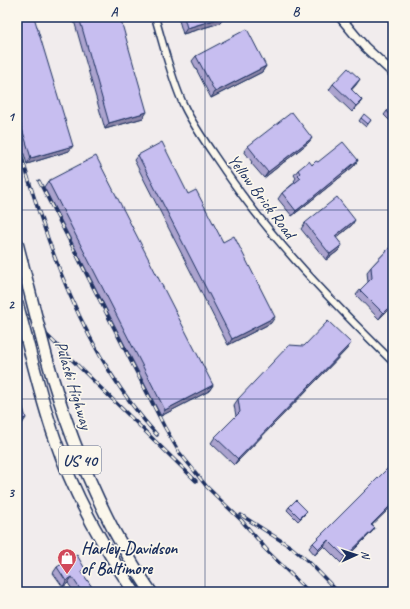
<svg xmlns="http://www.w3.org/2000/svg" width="410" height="609" viewBox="0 0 410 609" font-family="Caveat,sans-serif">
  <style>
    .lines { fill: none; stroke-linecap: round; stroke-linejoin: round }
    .street-casing { stroke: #1b2f5e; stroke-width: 9 }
    .secondary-casing { stroke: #1b2f5e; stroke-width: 11 }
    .highway-casing { stroke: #1b2f5e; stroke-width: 14 }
    .street { stroke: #fbf7ec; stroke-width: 6 }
    .secondary { stroke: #fbf7ec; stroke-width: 8 }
    .highway { stroke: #fbf7ec; stroke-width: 11 }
    .rail-casing { stroke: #1b2f5e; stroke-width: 3.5 }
    .rail { stroke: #fbf7ec; stroke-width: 2; stroke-dasharray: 6; stroke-linecap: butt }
    .highway-bridge-casing { stroke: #1b2f5e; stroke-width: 14; stroke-linecap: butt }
    .highway-bridge { stroke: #fbf7ec; stroke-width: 11 }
    .wall { fill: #aba3ce; stroke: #1b2f5e }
    .shaded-wall { fill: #8b85a8; stroke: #1b2f5e }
    .building { fill: #c7bef0; stroke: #1b2f5e }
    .grid { fill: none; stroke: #1b2f5e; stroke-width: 1; stroke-opacity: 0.55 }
    .labels { text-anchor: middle; stroke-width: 3.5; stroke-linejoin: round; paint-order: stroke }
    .shield { fill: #fbf7ec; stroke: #5e6b89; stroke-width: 1 }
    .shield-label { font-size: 16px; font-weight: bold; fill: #1b2f5e }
    .street-label { font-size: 17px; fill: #1b2f5e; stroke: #fbf7ec }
    .poi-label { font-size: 17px; font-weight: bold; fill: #1b2f5e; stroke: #fbf7ec; text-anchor: start }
    .neatline { fill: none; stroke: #1b2f5e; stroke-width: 1.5 }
    .grid-label { font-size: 13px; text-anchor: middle; font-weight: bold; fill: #1b2f5e }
  </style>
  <rect width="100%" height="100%" fill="#f1eced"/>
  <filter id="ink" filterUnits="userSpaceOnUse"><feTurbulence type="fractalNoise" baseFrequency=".025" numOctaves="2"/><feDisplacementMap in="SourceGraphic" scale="8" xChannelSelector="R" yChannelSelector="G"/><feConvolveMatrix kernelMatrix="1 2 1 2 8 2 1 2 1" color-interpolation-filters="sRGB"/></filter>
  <g filter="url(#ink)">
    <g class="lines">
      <!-- street casing -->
      <g class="street-casing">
        <path id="street" d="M155,17C164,47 171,78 184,106C195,129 211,150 225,171C273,241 332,302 393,362"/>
      </g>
      <!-- secondary casing -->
      <g class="secondary-casing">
        <path id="secondary" d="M340,17L365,47L393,73"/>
      </g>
      <!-- highway casing -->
      <g class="highway-casing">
        <g id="highway">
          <path d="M17,243L29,289"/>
          <path d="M26,337C35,371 43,405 55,439C73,493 102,545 134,592"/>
          <path d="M47,359C64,420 84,473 113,529C125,551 137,572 151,592"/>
        </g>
      </g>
      <!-- street -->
      <use href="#street" class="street"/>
      <!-- secondary -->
      <use href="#secondary" class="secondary"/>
      <!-- highway -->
      <use href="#highway" class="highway"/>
      <!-- rail casing -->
      <g class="rail-casing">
        <g id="rail">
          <path d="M17,141C48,246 82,352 157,435"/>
          <path d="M39,181L164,426L179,452L192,468L207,487L241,520L267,550"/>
          <path d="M17,306L196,481"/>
          <path d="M241,515L291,547L310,563L337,591"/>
          <path d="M263,547L309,592"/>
        </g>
      </g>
      <!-- rail -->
      <use href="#rail" class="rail"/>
      <!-- highway-bridge casing -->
      <g class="highway-bridge-casing">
        <g id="highway-bridge">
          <path d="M29,289L47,359"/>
          <path d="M17,303L26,337"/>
        </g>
      </g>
      <!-- highway-bridge -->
      <use href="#highway-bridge" class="highway-bridge"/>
    </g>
    <!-- wall -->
    <g class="wall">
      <path d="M17,17L69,151L27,164L17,131Z"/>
      <path d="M73,17H120L143,118L105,129Z"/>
      <path d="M178,17H224L220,23L183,34Z"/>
      <path d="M196,56L266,66L262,72L211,98L192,61Z"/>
      <path d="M333,84L356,85L351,90L362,100L358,106L352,112L329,90Z"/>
      <path d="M393,109V118L392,117L389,120L384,115L387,111Z"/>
      <path d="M361,118L371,120L366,127L359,121Z"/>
      <path d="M312,138L308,143L264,178L251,163L252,162L244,151L248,146Z"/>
      <path d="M138,155L188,194L223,242L271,323L228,345L134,160Z"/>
      <path d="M358,160L354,166L292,216L278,199L282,193L295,182L294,181L296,178L294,175L298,170L318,162Z"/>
      <path d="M48,181L213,385L209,391L161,416L44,187Z"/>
      <path d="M305,223L352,225L336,238L342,245L338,251L326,260L301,229Z"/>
      <path d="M393,244V305L379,319L356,295L360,290L368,282L367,272L371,267Z"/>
      <path d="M347,349L234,465L211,443L215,437L236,416L234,405L238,399Z"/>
      <path d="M393,463V505L372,525L375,528L371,533L341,563L324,546L315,555L309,548L313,543Z"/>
      <path d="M289,507L305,514L298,521L287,510Z"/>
      <path d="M57,567L82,573L94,590L98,592H74L68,583L63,587L53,573Z"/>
    </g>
    <!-- shaded-wall -->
    <g class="shaded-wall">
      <path d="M224,17L220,23L183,34L187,28Z"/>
      <path d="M266,66L262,72L211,98L215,92Z"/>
      <path d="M360,79L356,85L347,95L351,89Z"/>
      <path d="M362,100L358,106L352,112L356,106Z"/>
      <path d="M147,112L143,118L105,129L109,123Z"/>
      <path d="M312,138L308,143L264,178L268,172Z"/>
      <path d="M73,146L69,151L27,164L31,158Z"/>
      <path d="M358,160L354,166L292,216L296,211Z"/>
      <path d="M355,220L352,225L331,242L335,236Z"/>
      <path d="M342,245L338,251L326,260L330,254Z"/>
      <path d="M393,303V305L379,319L383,313Z"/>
      <path d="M275,317L271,323L228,345L232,339Z"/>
      <path d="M351,343L347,349L234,465L238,459Z"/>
      <path d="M213,385L209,391L161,416L165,410Z"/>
      <path d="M26,418L22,424L17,426V421Z"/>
      <path d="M393,503V505L367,530L371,525Z"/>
      <path d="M375,528L371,533L341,563L345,557Z"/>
      <path d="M328,540L324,546L315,555L319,549Z"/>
      <path d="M72,577L68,583L63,587L66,581Z"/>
    </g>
    <!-- building -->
    <g class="building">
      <path d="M17,17H34L73,146L31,158L17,112Z"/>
      <path d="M79,17H120L147,112L109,123Z"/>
      <path d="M184,17H224L187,28Z"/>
      <path d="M247,29L266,66L215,92L196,56Z"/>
      <path d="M348,68L360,79L351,89L362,100L356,106L333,84Z"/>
      <path d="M391,107L393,109V114L391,116L387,111Z"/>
      <path d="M292,112L312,138L268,172L255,157L256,156L248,146Z"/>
      <path d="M364,114L371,120L368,124L361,118Z"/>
      <path d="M162,142L188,194L196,190L223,242L234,236L275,317L232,339L138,155Z"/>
      <path d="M343,142L358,160L296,211L282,193L301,178L298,175L300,173L298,170L309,161L312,165L316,161L318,162Z"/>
      <path d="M96,156L213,385L165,410L48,181Z"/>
      <path d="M337,197L355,220L335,236L342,245L330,254L305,223Z"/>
      <path d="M393,244V303L383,313L360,290L372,278L371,267Z"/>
      <path d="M328,321L351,343L238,459L215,437L240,412L238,399L289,345L304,346Z"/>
      <path d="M17,387L26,418L17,421Z"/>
      <path d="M393,463V503L371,525L375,528L345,557L328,540L319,549L313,543Z"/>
      <path d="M296,500L307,511L300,518L289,507Z"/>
      <path d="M77,555L85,569L81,571L94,590L96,589L98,592H82L72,577L66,581L57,567Z"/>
    </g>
  </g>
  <!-- grid -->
  <path class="grid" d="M205,17V592M17,210H393M17,399H393"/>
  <!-- icons -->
  <defs>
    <g id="shop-pin" transform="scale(1)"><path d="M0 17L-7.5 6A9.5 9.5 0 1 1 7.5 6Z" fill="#d1495b" stroke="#fbf7ec"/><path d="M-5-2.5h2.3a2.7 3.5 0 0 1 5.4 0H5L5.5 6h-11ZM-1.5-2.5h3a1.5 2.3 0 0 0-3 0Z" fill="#fff"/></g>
  </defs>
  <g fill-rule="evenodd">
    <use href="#shop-pin" x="67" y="558"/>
  </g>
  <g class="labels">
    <!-- shield labels -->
    <rect class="shield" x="59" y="446" width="42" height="28" rx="3"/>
    <g class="shield-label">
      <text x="80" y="466">US 40</text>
    </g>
    <!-- street labels -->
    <g class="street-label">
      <text transform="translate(262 196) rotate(53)" y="6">Yellow Brick Road</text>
      <text transform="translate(74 385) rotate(73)" y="6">Pulaski Highway</text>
    </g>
    <!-- poi labels -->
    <g class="poi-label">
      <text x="81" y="554">Harley-Davidson<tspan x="81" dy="20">of Baltimore</tspan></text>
    </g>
  </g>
  <!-- margin -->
  <rect width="410" height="609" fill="none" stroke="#fbf7ec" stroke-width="44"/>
  <!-- north arrow -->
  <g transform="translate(356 555) rotate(87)" stroke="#fbf7ec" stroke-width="3" paint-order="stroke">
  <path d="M0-3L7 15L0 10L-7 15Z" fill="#1b2f5e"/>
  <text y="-6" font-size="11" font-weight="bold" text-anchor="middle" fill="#1b2f5e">N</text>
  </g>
  <rect x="22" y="22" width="366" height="565" class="neatline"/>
  <g class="grid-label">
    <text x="114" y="16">A</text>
    <text x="296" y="16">B</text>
    <text x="11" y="121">1</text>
    <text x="11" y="309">2</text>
    <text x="11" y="497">3</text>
  </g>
</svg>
